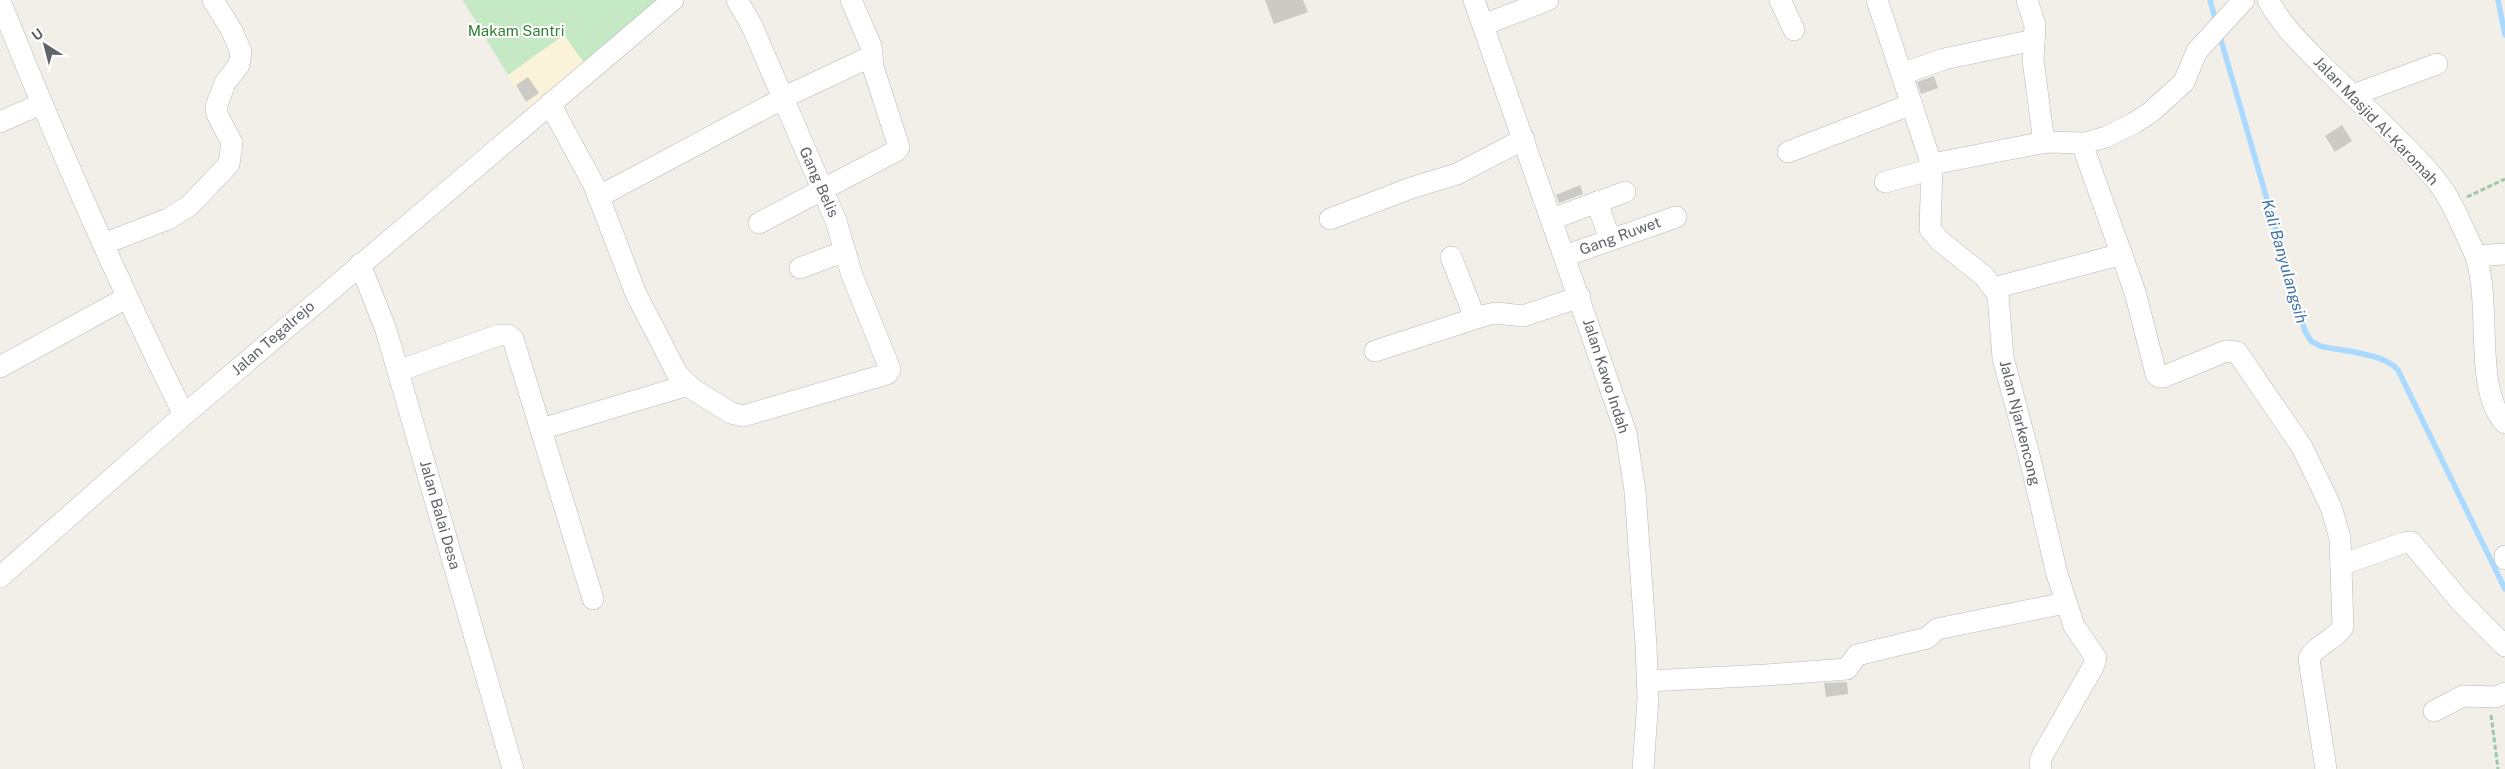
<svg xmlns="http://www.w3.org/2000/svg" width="2505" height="769" viewBox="0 0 2505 769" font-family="'Public Sans',sans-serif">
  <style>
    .green { fill: #c5e8c5 }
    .sand { fill: #fbf3d9 }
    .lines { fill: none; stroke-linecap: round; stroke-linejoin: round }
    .stream { stroke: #aadaff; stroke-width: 5.5 }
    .building { fill: #cccac5 }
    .minor-casing { stroke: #b5b8bc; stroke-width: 22 }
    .path { stroke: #9cc7a9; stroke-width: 3; stroke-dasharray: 5 2.5; stroke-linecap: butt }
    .minor { stroke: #fff; stroke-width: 21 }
    .labels { text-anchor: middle; stroke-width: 4; stroke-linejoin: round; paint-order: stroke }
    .park-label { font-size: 15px; fill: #348238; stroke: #fff }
    .street-label { font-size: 15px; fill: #5f6368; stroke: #fff }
    .water-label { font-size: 16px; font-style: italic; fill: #4174aa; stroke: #fff }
  </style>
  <rect width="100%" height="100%" fill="#f1efe8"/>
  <!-- green -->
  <path class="green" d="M463,0H661L584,63L564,35L508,75Z"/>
  <!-- sand -->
  <path class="sand" d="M564,35L584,63L530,108L508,75Z"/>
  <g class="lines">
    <!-- stream -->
    <g class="stream">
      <path d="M2210,0L2216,22"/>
      <path d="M2498,0L2505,35"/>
      <path d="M2219,33L2305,331L2311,341L2320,346C2341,351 2384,353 2398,370L2505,589"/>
    </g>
  </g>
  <!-- building -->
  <g class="building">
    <path d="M1265,0H1303L1308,12L1274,24Z"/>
    <path d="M1934,76L1938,88L1921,94L1917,82Z"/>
    <path d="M528,77L539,93L526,102L516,85Z"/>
    <path d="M2342,125L2352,141L2335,152L2325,136Z"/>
    <path d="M1580,185L1583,194L1559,203L1556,195Z"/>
    <path d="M1847,682L1848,694L1826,697L1824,683Z"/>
  </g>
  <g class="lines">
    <!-- minor casing -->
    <g class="minor-casing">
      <g id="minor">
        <path d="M1474,0L1626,433L1635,491L1646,645L1648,699L1643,769"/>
        <path d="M1780,0L1794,30"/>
        <path d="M1877,0L1932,166L1930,229L1940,241L1984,276L1998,295L2003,358L2030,459L2057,574L2074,626L2096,658L2093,667L2043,754L2040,762L2041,769"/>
        <path d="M2027,0L2035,25L2033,60L2044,143"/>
        <path d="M2268,0C2282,26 2303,46 2324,67C2361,104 2402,140 2436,180C2452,200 2461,225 2472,247C2495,294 2471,387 2505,423"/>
        <path d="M0,1C56,141 117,280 184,415"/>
        <path d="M1483,25L1548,0"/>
        <path d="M1902,74L1944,59L2034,40"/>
        <path d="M2353,95L2437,64"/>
        <path d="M550,104L594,185L636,294L678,375L694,390L731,413L743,416L887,374L890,369L852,275L836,221L752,26L737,0"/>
        <path d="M0,122L41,104"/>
        <path d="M2082,144L2135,292L2156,374L2159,377H2163L2226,351L2237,352L2302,447L2331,507L2340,538L2343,627C2335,640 2315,645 2309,659L2326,769"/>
        <path d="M1788,152L1912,104"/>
        <path d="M1932,164L2046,142L2085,143L2106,137L2134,123L2151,112L2184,82L2197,51L2244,0"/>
        <path d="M1885,182L1933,169"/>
        <path d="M598,197L793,93L872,56"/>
        <path d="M1597,202L1610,240"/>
        <path d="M1330,219L1411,188L1457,174L1524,139"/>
        <path d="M1552,219L1625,192"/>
        <path d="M759,223L896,151L899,147L873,67L871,46L851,0"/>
        <path d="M103,244L168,219L189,206L229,164L232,143L217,114L216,107L225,83L239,65L241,52L232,31L213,0"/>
        <path d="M1565,256L1676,217"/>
        <path d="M2476,256L2505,254"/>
        <path d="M1451,257L1475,318"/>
        <path d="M360,264L386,330L513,769"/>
        <path d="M800,268L845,251"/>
        <path d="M1994,288L2122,254"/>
        <path d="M1375,351L1486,315L1496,313L1523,316L1580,297"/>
        <path d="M0,367L126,298"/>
        <path d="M398,371L499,335H508L513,339L593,599"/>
        <path d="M541,429L688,385"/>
        <path d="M2505,556V559"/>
        <path d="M2341,565L2403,543L2411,542L2461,602L2505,646"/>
        <path d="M0,577L184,415L673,0"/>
        <path d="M1648,681L1766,675L1847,669L1857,655L1927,638L1937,629L2065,603"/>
        <path d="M2434,711L2463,696L2496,697L2505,693"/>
      </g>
    </g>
    <!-- path -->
    <g class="path">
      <path d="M2467,197L2505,179"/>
      <path d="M2491,715L2498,769"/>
    </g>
    <!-- minor -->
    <use href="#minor" class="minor"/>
  </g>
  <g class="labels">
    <!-- park labels -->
    <g class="park-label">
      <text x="516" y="36">Makam Santri</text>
    </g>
    <!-- street labels -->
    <g class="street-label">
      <text transform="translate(2376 121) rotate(46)" y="5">Jalan Masjid Al-Karomah</text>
      <text transform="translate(819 182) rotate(66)" y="5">Gang Belis</text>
      <text transform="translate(1620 236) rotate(-20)" y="5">Gang Ruwet</text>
      <text transform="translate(273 338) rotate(-41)" y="5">Jalan Tegalrejo</text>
      <text transform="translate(1606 376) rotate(72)" y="5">Jalan Kawo Indah</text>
      <text transform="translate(2020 423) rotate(76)" y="5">Jalan Njarkencong</text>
      <text transform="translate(440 515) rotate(74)" y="5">Jalan Balai Desa</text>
    </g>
    <!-- water labels -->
    <g class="water-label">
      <text transform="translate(2285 261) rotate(74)" y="6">Kali Banyulangsih</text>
    </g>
  </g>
  <!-- north arrow -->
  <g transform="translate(45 45) rotate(324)" stroke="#ffffff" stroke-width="4" paint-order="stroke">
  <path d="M0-4L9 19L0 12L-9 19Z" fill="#5f6368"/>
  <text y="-8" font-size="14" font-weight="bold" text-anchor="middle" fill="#5f6368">U</text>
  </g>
</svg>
